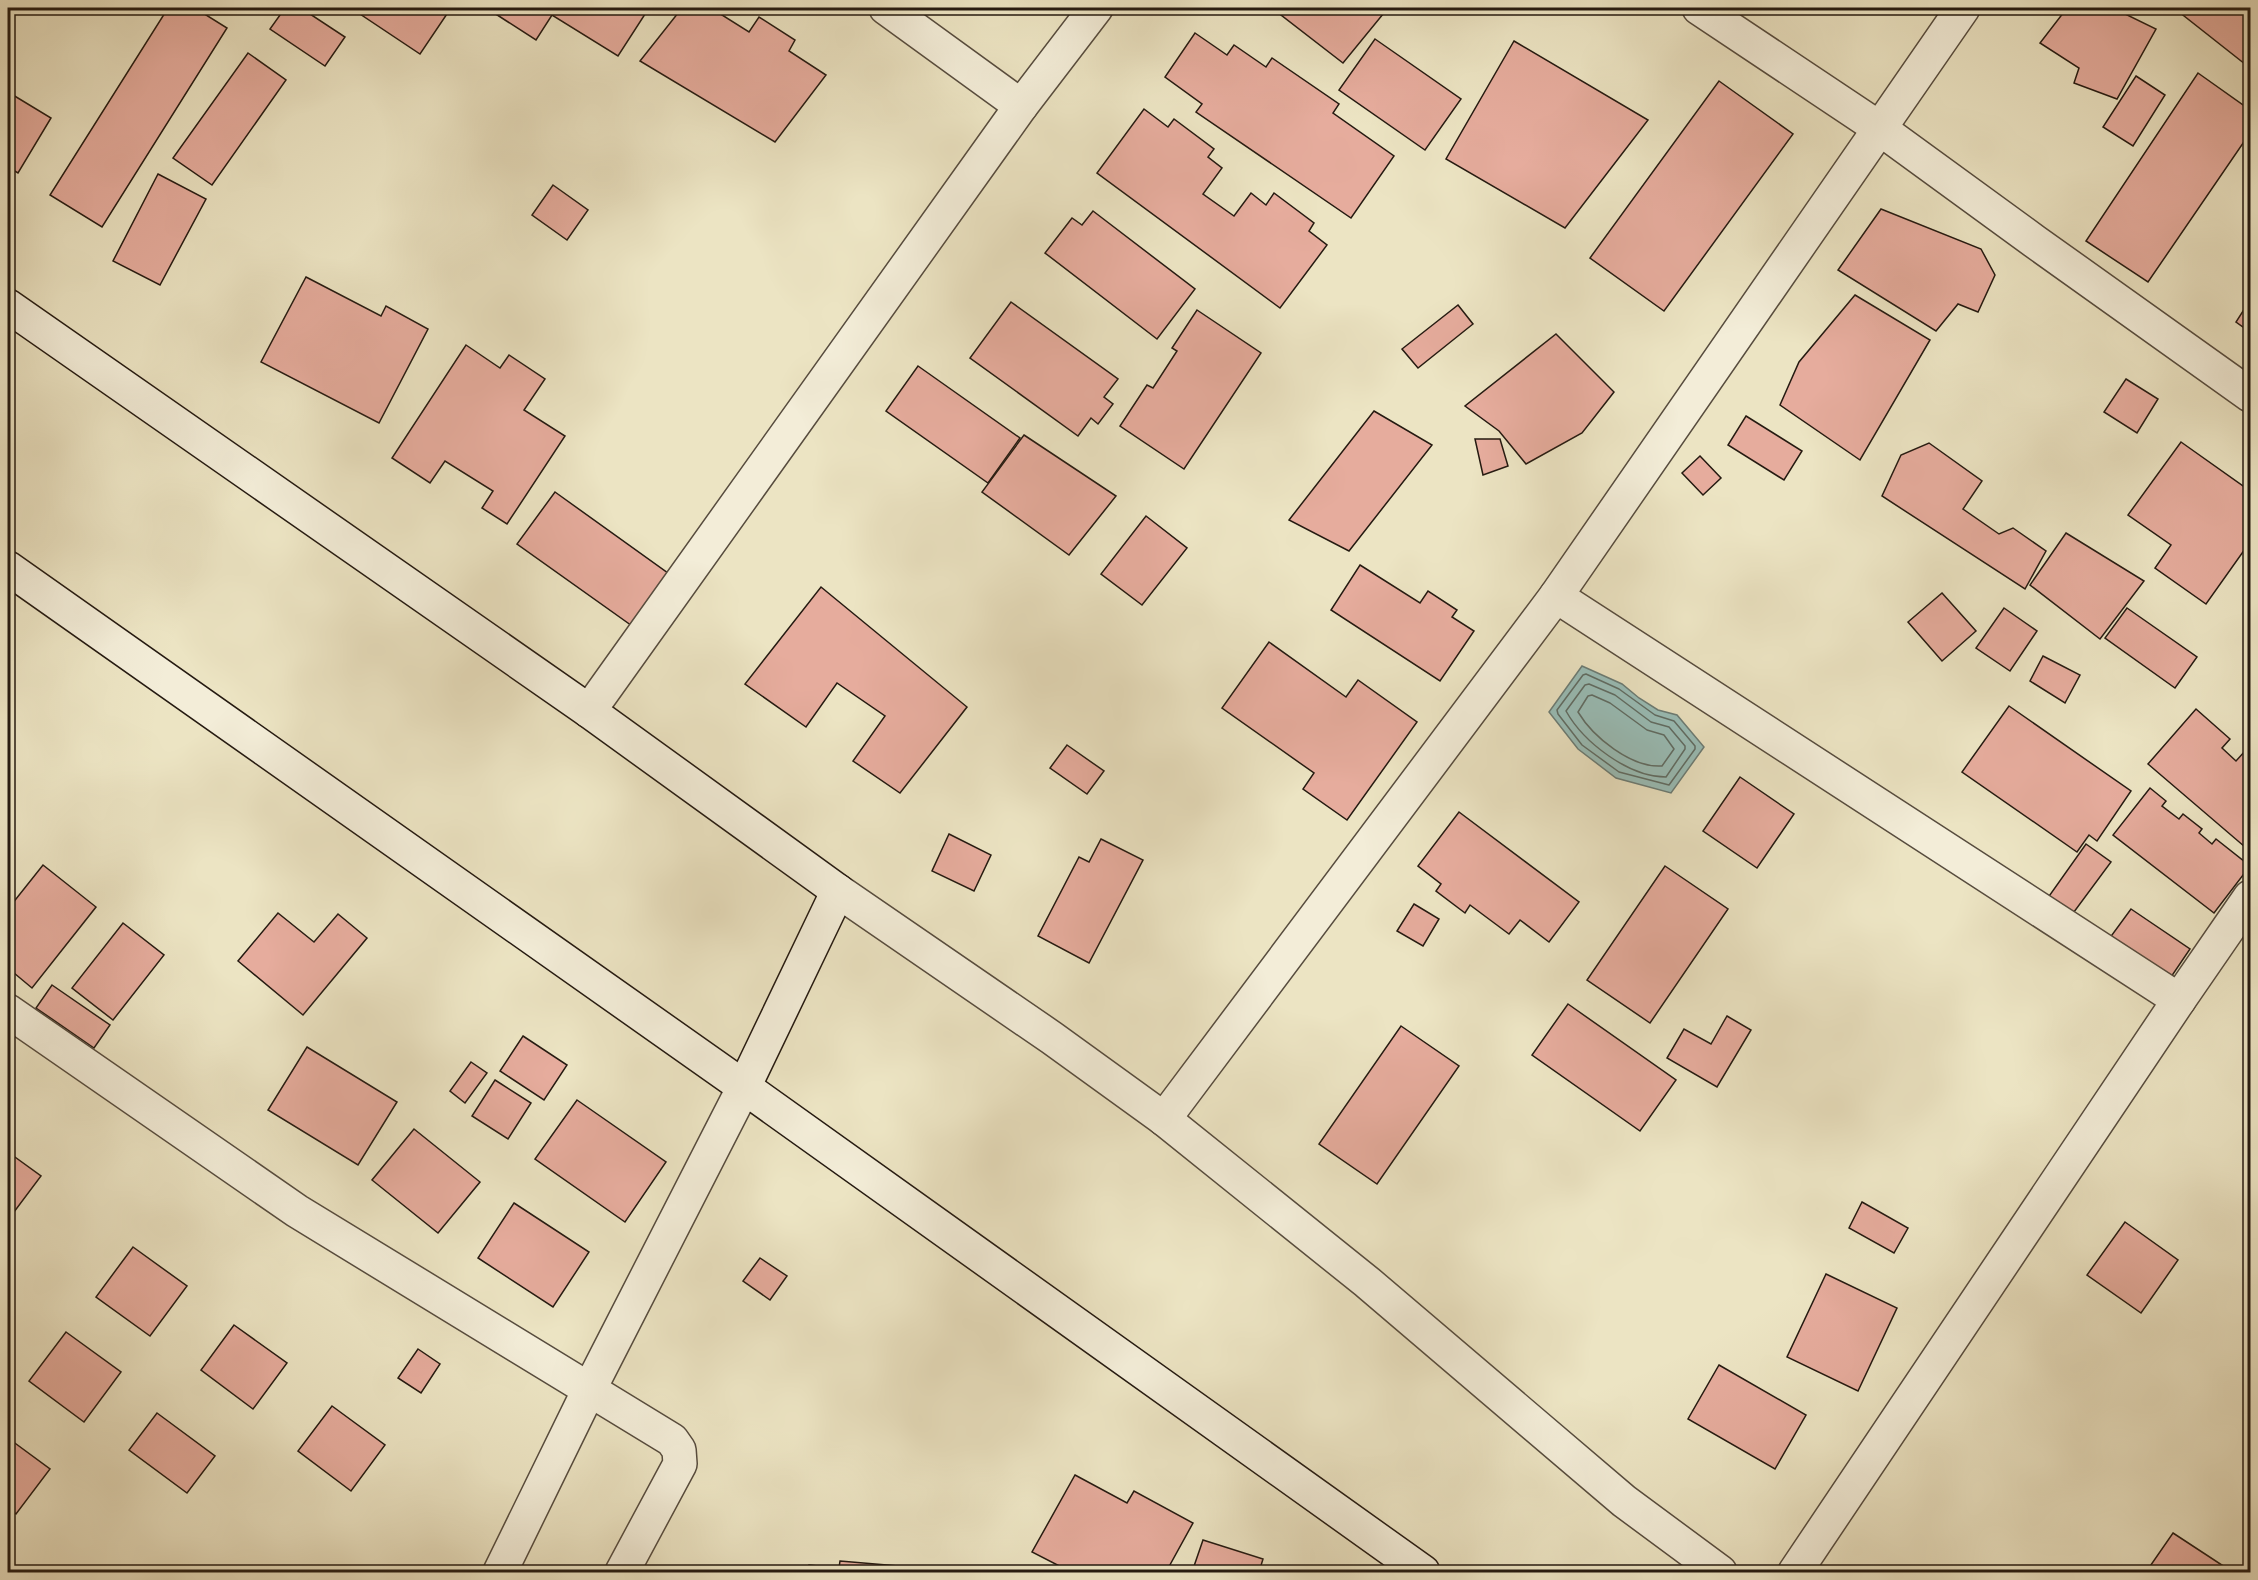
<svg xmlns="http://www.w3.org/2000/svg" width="2258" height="1580" viewBox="0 0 2258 1580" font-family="Cardo,serif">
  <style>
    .water { fill: #99beb8; stroke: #6b7c75; stroke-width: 1.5 }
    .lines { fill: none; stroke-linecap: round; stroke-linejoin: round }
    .shore { stroke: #5f6c64; stroke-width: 1.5 }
    .building { fill: #e6ac9d; stroke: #251a11; stroke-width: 1.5 }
    .minor-casing { stroke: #574c3e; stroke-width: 36 }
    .secondary-casing { stroke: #251a11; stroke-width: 36 }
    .minor { stroke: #f3edd8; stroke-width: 33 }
    .secondary { stroke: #f3edd8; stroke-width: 33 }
  </style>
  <rect width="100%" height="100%" fill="#ece4c3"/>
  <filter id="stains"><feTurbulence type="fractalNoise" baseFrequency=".00333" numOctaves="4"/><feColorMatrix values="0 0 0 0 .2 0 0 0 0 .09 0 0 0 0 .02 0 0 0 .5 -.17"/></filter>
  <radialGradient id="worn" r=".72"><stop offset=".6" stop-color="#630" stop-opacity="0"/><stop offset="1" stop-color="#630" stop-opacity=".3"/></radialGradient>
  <!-- water -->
  <path class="water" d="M1582,666L1622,684L1639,698L1658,710L1677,715L1704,747L1671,793L1616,778L1578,749L1549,712Z"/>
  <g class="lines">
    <!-- shore -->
    <g class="shore">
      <path d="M1586,674L1619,689L1655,715L1674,721L1695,746V749L1669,785L1619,772L1582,745L1558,714L1557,710L1583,675Z"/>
      <path d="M1589,684L1615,695L1651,722L1669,727L1685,746V749L1666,777C1629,777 1584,743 1566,711L1585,685Z"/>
      <path d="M1592,695L1610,703L1647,730L1664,735L1674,749L1662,766C1631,768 1593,737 1578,712L1588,696Z"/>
    </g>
  </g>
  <!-- building -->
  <g class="building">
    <path d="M168,8H195L227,28L102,227L50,195Z"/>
    <path d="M285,8H301L345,37L325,66L270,29Z"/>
    <path d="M351,8H451L420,54Z"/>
    <path d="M493,8H649L618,56L552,15L536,40L491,11Z"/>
    <path d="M682,8H711L749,32L759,17L795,40L789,51L826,75L775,142L640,61Z"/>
    <path d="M1272,8H1388L1343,63Z"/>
    <path d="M2067,8H2113L2156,29L2117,99L2074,83L2079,68L2040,43Z"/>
    <path d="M2174,8H2250V68Z"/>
    <path d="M1195,33L1227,55L1234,45L1266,67L1272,58L1339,104L1333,113L1394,156L1351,218L1196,112L1202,104L1165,77Z"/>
    <path d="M1375,39L1461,99L1425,150L1339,90Z"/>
    <path d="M1514,41L1648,120L1565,228L1446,159Z"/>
    <path d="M248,53L286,80L212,185L173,158Z"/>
    <path d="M2198,73L2250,110V133L2148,282L2086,241Z"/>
    <path d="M2136,76L2165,95L2133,146L2103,127Z"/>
    <path d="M1719,81L1793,134L1664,311L1590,258Z"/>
    <path d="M8,92L51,118L18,173L8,167Z"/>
    <path d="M1144,109L1168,127L1174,119L1214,149L1208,157L1222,168L1203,194L1234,216L1251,193L1266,205L1274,193L1314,223L1309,231L1327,245L1280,308L1097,173Z"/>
    <path d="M158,174L206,199L160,285L113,261Z"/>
    <path d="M553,185L588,210L567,240L532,215Z"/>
    <path d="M1881,209L1981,249L1995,275L1978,312L1958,304L1936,331L1838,270Z"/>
    <path d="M1093,211L1195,289L1157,339L1045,253L1072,218L1082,225Z"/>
    <path d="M306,277L381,316L386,306L428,329L379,423L261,362Z"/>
    <path d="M1855,295L1930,340L1860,460L1780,405L1799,362Z"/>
    <path d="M2250,300V332L2236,322Z"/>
    <path d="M1011,302L1118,379L1104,397L1113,404L1098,424L1091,418L1078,436L970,358Z"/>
    <path d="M1458,305L1473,324L1418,368L1402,349Z"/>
    <path d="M1197,310L1261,353L1184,469L1120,426L1147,385L1153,388L1177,351L1172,348Z"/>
    <path d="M1556,334L1614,392L1582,433L1526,464L1499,431L1465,406Z"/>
    <path d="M466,345L500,368L509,355L545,379L524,410L565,436L507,524L482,508L493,491L445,461L430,483L392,458Z"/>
    <path d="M918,366L1020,438L988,483L886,411Z"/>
    <path d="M2126,379L2158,399L2137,433L2104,412Z"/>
    <path d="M1374,411L1432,445L1349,551L1289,520Z"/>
    <path d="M1746,416L1802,451L1784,480L1728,445Z"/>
    <path d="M1024,435L1116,496L1069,555L982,492Z"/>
    <path d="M1475,439H1500L1508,466L1483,475Z"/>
    <path d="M2181,442L2250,491V542L2206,604L2155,568L2171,545L2128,515Z"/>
    <path d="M1929,443L1982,481L1963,509L1999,534L2013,528L2046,551L2025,589L1882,496L1901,455Z"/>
    <path d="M1700,456L1721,478L1703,495L1682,473Z"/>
    <path d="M555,492L672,576L635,628L517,544Z"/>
    <path d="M1146,516L1187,548L1142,605L1101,574Z"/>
    <path d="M2066,533L2144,581L2100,639L2030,585Z"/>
    <path d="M1360,565L1420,603L1428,591L1457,610L1452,617L1474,631L1440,681L1331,610Z"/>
    <path d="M821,587L967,707L900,793L853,761L885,716L837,683L806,727L745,684Z"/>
    <path d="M1942,593L1976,631L1942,661L1908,622Z"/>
    <path d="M2004,608L2037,631L2010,671L1976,648Z"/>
    <path d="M2127,608L2197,657L2175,688L2105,638Z"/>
    <path d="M1269,642L1346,697L1358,680L1417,722L1347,820L1303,789L1314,773L1222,708Z"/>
    <path d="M2043,656L2080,675L2065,703L2030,681Z"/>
    <path d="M2009,706L2131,791L2097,841L2089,835L2077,852L1962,772Z"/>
    <path d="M2196,709L2230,739L2222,748L2236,761L2245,751L2250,756V840L2245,847L2148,764Z"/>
    <path d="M1067,745L1104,771L1087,794L1050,768Z"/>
    <path d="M1740,777L1794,814L1757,868L1703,831Z"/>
    <path d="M2150,788L2166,801L2162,806L2179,819L2183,814L2202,829L2199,833L2212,844L2216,839L2250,866L2214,913L2113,835Z"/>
    <path d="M1459,812L1579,902L1549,942L1520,920L1509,934L1470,905L1465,913L1436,891L1441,884L1418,866Z"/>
    <path d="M949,834L991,855L974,891L932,871Z"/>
    <path d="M1101,839L1143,860L1089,963L1038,936L1079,857L1089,862Z"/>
    <path d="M2086,844L2111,862L2071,916L2047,899Z"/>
    <path d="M43,865L96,907L32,988L8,968V909Z"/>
    <path d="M1665,866L1728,909L1650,1023L1587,980Z"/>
    <path d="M1414,904L1439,919L1423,946L1397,931Z"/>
    <path d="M2131,909L2190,949L2169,980L2109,939Z"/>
    <path d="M278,913L314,942L338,914L367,938L303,1015L238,961Z"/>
    <path d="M123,923L164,955L113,1020L72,988Z"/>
    <path d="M52,985L110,1025L94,1048L36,1008Z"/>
    <path d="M1568,1004L1676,1080L1640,1131L1532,1055Z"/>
    <path d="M1727,1016L1751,1030L1717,1087L1667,1058L1684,1029L1711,1044Z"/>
    <path d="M1401,1026L1459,1066L1377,1184L1319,1144Z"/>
    <path d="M523,1036L567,1065L544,1100L500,1071Z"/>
    <path d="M307,1047L397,1102L358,1165L268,1110Z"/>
    <path d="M471,1062L487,1073L465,1103L450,1091Z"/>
    <path d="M495,1080L531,1103L508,1139L472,1116Z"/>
    <path d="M577,1100L666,1162L625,1222L535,1159Z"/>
    <path d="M414,1129L480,1182L438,1233L372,1180Z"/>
    <path d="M8,1152L41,1176L8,1220Z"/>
    <path d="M1862,1202L1908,1228L1894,1253L1849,1228Z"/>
    <path d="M514,1203L589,1252L553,1307L478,1258Z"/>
    <path d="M2125,1222L2178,1260L2141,1313L2087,1275Z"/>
    <path d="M133,1247L187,1286L150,1336L96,1297Z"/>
    <path d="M760,1258L787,1276L770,1300L743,1281Z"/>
    <path d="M1826,1274L1897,1308L1858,1391L1787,1357Z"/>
    <path d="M234,1325L287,1363L253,1409L201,1370Z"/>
    <path d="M66,1332L121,1372L84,1422L29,1381Z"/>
    <path d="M418,1349L440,1364L421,1393L398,1378Z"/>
    <path d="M1719,1365L1806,1415L1775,1469L1688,1419Z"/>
    <path d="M332,1406L385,1445L351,1491L298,1451Z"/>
    <path d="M157,1413L215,1456L187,1493L129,1450Z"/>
    <path d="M8,1438L50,1469L16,1514L8,1508Z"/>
    <path d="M1075,1475L1127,1503L1134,1491L1193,1523L1166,1572H1071L1032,1552Z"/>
    <path d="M2173,1533L2228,1569L2226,1572H2146Z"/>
    <path d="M1203,1540L1263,1559L1259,1572H1192Z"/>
    <path d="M840,1561L969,1572H808L809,1565L839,1568Z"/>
  </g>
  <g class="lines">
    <!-- minor casing -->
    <g class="minor-casing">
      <g id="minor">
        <path d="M886,8L1021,106"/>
        <path d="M1699,8L1879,128L2034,241L2250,395"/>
        <path d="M1556,596L2179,1000"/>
        <path d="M589,711L1021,106L1096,8"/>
        <path d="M838,891L1052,1038L1164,1119L1367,1282L1624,1501L1720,1572"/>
        <path d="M8,1011L297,1211L672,1440L679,1450L680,1464L622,1572"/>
        <path d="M1164,1119L1556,596L1963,8"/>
        <path d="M500,1572L589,1390L744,1087"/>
        <path d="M1795,1572L2179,1000L2250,897"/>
      </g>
    </g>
    <!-- secondary casing -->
    <g class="secondary-casing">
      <g id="secondary">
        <path d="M8,306L589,711L838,891L744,1087"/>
        <path d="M8,568L744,1087L1423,1572"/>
      </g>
    </g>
    <!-- minor -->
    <use href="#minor" class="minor"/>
    <!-- secondary -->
    <use href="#secondary" class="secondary"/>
  </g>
  <!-- margin -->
  <rect width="2258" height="1580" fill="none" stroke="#ece4c3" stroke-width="30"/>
  <rect x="9" y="9" width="2240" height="1562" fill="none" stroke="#251a11" stroke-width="3"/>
  <rect x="15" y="15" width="2228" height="1550" fill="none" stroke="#251a11" stroke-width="1.5"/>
  <rect width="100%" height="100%" filter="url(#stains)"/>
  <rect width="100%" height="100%" fill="url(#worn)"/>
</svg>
